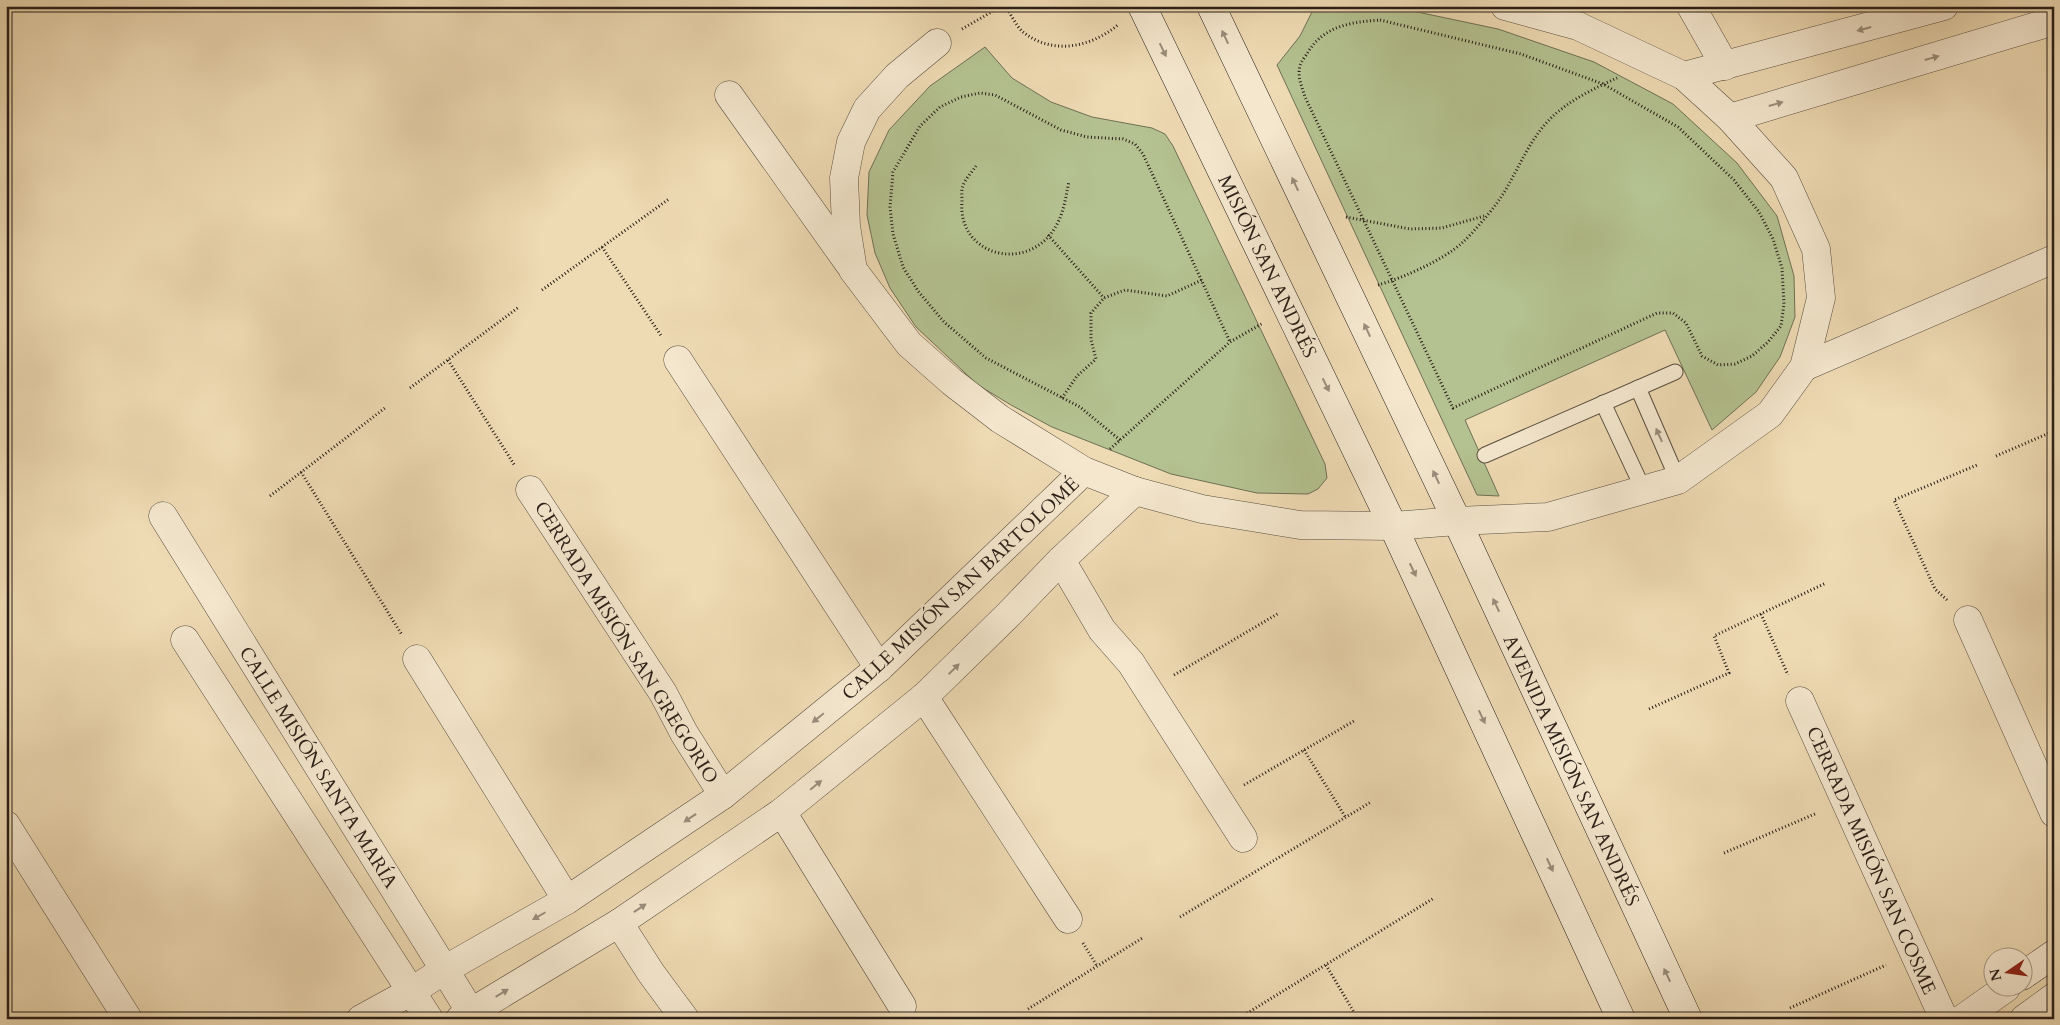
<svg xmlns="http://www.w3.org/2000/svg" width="2060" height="1025" viewBox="0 0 2060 1025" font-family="Cardo,serif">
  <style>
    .green { fill: #b4c190; stroke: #6e7054 }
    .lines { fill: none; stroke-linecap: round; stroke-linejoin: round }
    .lane-casing { stroke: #5a4e3f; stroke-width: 17 }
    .street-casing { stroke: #5a4e3f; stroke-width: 29 }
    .secondary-casing { stroke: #291f18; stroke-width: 29 }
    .path { stroke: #291f18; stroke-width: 3; stroke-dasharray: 1 2.5; stroke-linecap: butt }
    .lane { stroke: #f4e7ce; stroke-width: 15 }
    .street { stroke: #f4e7ce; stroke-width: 28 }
    .secondary { stroke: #f4e7ce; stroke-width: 28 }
    .oneway { fill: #998d7c }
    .labels { text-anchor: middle; stroke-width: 4.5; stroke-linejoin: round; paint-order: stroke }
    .street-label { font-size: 19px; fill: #291f18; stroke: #f4e7ce }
  </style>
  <rect width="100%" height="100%" fill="#eedab3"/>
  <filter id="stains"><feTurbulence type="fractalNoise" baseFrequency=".004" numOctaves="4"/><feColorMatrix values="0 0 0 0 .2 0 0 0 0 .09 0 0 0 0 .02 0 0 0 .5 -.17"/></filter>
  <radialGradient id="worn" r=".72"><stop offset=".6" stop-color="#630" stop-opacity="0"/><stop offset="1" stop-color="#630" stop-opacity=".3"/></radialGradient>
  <!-- green -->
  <g class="green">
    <path d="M1315,6H1377L1408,10L1498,29L1594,62L1673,104L1737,163L1777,216L1794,276L1795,317L1780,357L1756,392L1712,430L1665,330L1465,420L1499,496L1477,495L1277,65L1300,36Z"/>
    <path d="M985,47L1012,78L1051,102L1092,117L1152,128L1165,134L1173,146L1325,464L1327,478L1318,489L1308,494L1257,493L1171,474L1052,427L1011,405L978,385L916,327L890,288L875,253L867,215L869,172L889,130L930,86Z"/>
  </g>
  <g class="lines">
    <!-- lane casing -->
    <g class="lane-casing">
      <g id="lane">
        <path d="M1638,388L1678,480"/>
        <path d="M1603,403L1644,491"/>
        <path d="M1485,455L1675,372"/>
      </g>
    </g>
    <!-- street casing -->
    <g class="street-casing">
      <g id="street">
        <path d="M1691,6L1725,66"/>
        <path d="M937,43L897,76L867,109L851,142L844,178L846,226L853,270L909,344L952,382L1000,419L1084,471L1135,491L1202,509L1300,525L1393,526L1457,521L1548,517L1678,480L1770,414L1804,367L1821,298L1816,249L1784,178L1730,118L1684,76L1578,26L1505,6"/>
        <path d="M1684,76L1944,6"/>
        <path d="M729,95L850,265"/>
        <path d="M1730,118L2054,21"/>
        <path d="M678,360L879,668"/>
        <path d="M1804,367L2054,259"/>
        <path d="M530,490L663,693L684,733L723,795"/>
        <path d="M163,516L475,1019"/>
        <path d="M1061,560L1102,630L1131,663L1243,838"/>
        <path d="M1968,620L2054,813"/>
        <path d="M185,640L429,1019"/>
        <path d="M417,659L567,900"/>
        <path d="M924,697L1068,919"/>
        <path d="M1800,701L1944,1019"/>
        <path d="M782,812L902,1006"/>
        <path d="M6,825L128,1019"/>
        <path d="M619,923L651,973L685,1019"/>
        <path d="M2022,976L2054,954"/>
        <path d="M361,1019L412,991L444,970L567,900L723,795L879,668L1084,471"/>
        <path d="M460,1019L619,923L782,812L924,697L1009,614L1061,560L1135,491"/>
        <path d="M1962,1019L2006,988"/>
        <path d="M2024,1019L2054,997"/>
      </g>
    </g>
    <!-- secondary casing -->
    <g class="secondary-casing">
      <g id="secondary">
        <path d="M1142,6L1393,526L1621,1019"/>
        <path d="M1211,6L1457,521L1688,1019"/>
      </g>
    </g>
    <!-- path -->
    <g class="path">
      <path d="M1005,6C1011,14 1016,26 1023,32C1053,56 1092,47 1119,24"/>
      <path d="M1380,20L1521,54L1603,84L1678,127L1734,180L1759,212L1773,239L1782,268L1784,304L1781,326L1768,342L1752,356L1735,364L1718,365L1702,356L1686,323L1673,313H1657L1453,408L1305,97C1302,87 1297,76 1300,66C1301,61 1306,56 1308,52C1324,26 1351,22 1380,20Z"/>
      <path d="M962,29L1002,6"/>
      <path d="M976,166C972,172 965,179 963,186C961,190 962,196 962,201C957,257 1029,274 1056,226C1064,212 1066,196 1069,181"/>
      <path d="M1346,217L1410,229L1442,228L1484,216"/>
      <path d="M1048,235L1104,298"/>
      <path d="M602,247L662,337"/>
      <path d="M1378,285C1403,278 1443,260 1462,243C1473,233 1488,215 1497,203C1517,175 1527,141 1552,117C1570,100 1595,88 1617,78"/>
      <path d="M542,290L669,199"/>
      <path d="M448,360L515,466"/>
      <path d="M410,388L519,307"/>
      <path d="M1062,398L1077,376L1096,359L1091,340V313L1104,298L1125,290L1167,296L1202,280"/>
      <path d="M1120,440L1080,407L986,358L944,322L918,291L903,267L893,234L890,207L893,172L920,126L940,107L961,97L980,93L995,95L1061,130L1087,137L1123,139L1135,144L1143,154L1230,342"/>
      <path d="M1110,449L1230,342L1263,323"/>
      <path d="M1996,456L2054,431"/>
      <path d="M301,472L402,635"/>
      <path d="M270,496L385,408"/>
      <path d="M1947,600L1935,589L1894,500L1977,465"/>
      <path d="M1761,614L1788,675"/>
      <path d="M1174,675L1279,613"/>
      <path d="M1649,709L1729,673L1714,636L1826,583"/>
      <path d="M1304,750L1346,818"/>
      <path d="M1244,785L1354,721"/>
      <path d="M1724,853L1817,813"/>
      <path d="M1180,917L1371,802"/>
      <path d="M1083,943L1097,966"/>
      <path d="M1326,965L1358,1019"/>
      <path d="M1790,1008L1886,965"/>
      <path d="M1028,1009L1144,937"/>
      <path d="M1241,1017L1434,898"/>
    </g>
    <!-- lane -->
    <use href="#lane" class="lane"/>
    <!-- street -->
    <use href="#street" class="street"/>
    <!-- secondary -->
    <use href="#secondary" class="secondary"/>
  </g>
  <!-- one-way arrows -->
  <defs><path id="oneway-solid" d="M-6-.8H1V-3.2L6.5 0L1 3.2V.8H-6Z" transform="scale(1.25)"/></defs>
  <g class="oneway">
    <use href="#oneway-solid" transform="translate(1864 29) rotate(165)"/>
    <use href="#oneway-solid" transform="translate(1225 37) rotate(-115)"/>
    <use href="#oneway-solid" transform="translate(1163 50) rotate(64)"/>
    <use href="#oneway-solid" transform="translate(1932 58) rotate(-16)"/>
    <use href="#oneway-solid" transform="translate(1776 104) rotate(-16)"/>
    <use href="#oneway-solid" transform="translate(1295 184) rotate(-115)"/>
    <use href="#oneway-solid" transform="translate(1367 330) rotate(-115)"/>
    <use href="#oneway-solid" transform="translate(1326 385) rotate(64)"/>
    <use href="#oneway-solid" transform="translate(1659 435) rotate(-114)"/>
    <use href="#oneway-solid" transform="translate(1436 477) rotate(-115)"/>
    <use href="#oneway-solid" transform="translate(1413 570) rotate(65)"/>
    <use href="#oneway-solid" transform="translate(1496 605) rotate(-115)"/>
    <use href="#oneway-solid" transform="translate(954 669) rotate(-44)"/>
    <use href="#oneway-solid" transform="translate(1482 717) rotate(65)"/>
    <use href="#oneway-solid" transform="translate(818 718) rotate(141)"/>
    <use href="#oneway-solid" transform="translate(816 785) rotate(-39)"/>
    <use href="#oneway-solid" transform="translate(690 818) rotate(146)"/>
    <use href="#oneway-solid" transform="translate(1550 865) rotate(65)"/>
    <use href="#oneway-solid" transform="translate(640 908) rotate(-34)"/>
    <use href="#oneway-solid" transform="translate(539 916) rotate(150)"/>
    <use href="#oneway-solid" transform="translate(1667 975) rotate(-115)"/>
    <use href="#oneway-solid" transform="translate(502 993) rotate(-31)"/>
  </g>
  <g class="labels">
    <!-- street labels -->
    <g class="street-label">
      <text transform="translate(1268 266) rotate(64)" y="7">MISIÓN SAN ANDRÉS</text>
      <text transform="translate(960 588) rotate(-43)" y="7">CALLE MISIÓN SAN BARTOLOMÉ</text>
      <text transform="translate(627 642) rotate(58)" y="7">CERRADA MISIÓN SAN GREGORIO</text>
      <text transform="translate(319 767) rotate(58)" y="7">CALLE MISIÓN SANTA MARÍA</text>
      <text transform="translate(1572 770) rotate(65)" y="7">AVENIDA MISIÓN SAN ANDRÉS</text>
      <text transform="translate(1872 860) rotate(66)" y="7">CERRADA MISIÓN SAN COSME</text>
    </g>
  </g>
  <!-- margin -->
  <rect width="2060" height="1025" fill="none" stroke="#eedab3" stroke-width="25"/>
  <rect x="8" y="8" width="2045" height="1010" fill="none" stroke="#291f18" stroke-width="2.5"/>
  <rect x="12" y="12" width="2035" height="1000" fill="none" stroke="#291f18"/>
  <!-- north arrow -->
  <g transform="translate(2008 972) rotate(257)"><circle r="24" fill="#f4e7ce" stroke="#a39785"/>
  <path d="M0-4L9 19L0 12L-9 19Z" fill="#8f2418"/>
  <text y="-8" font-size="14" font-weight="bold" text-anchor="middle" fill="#291f18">N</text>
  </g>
  <rect width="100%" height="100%" filter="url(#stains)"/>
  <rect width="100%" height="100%" fill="url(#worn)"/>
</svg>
